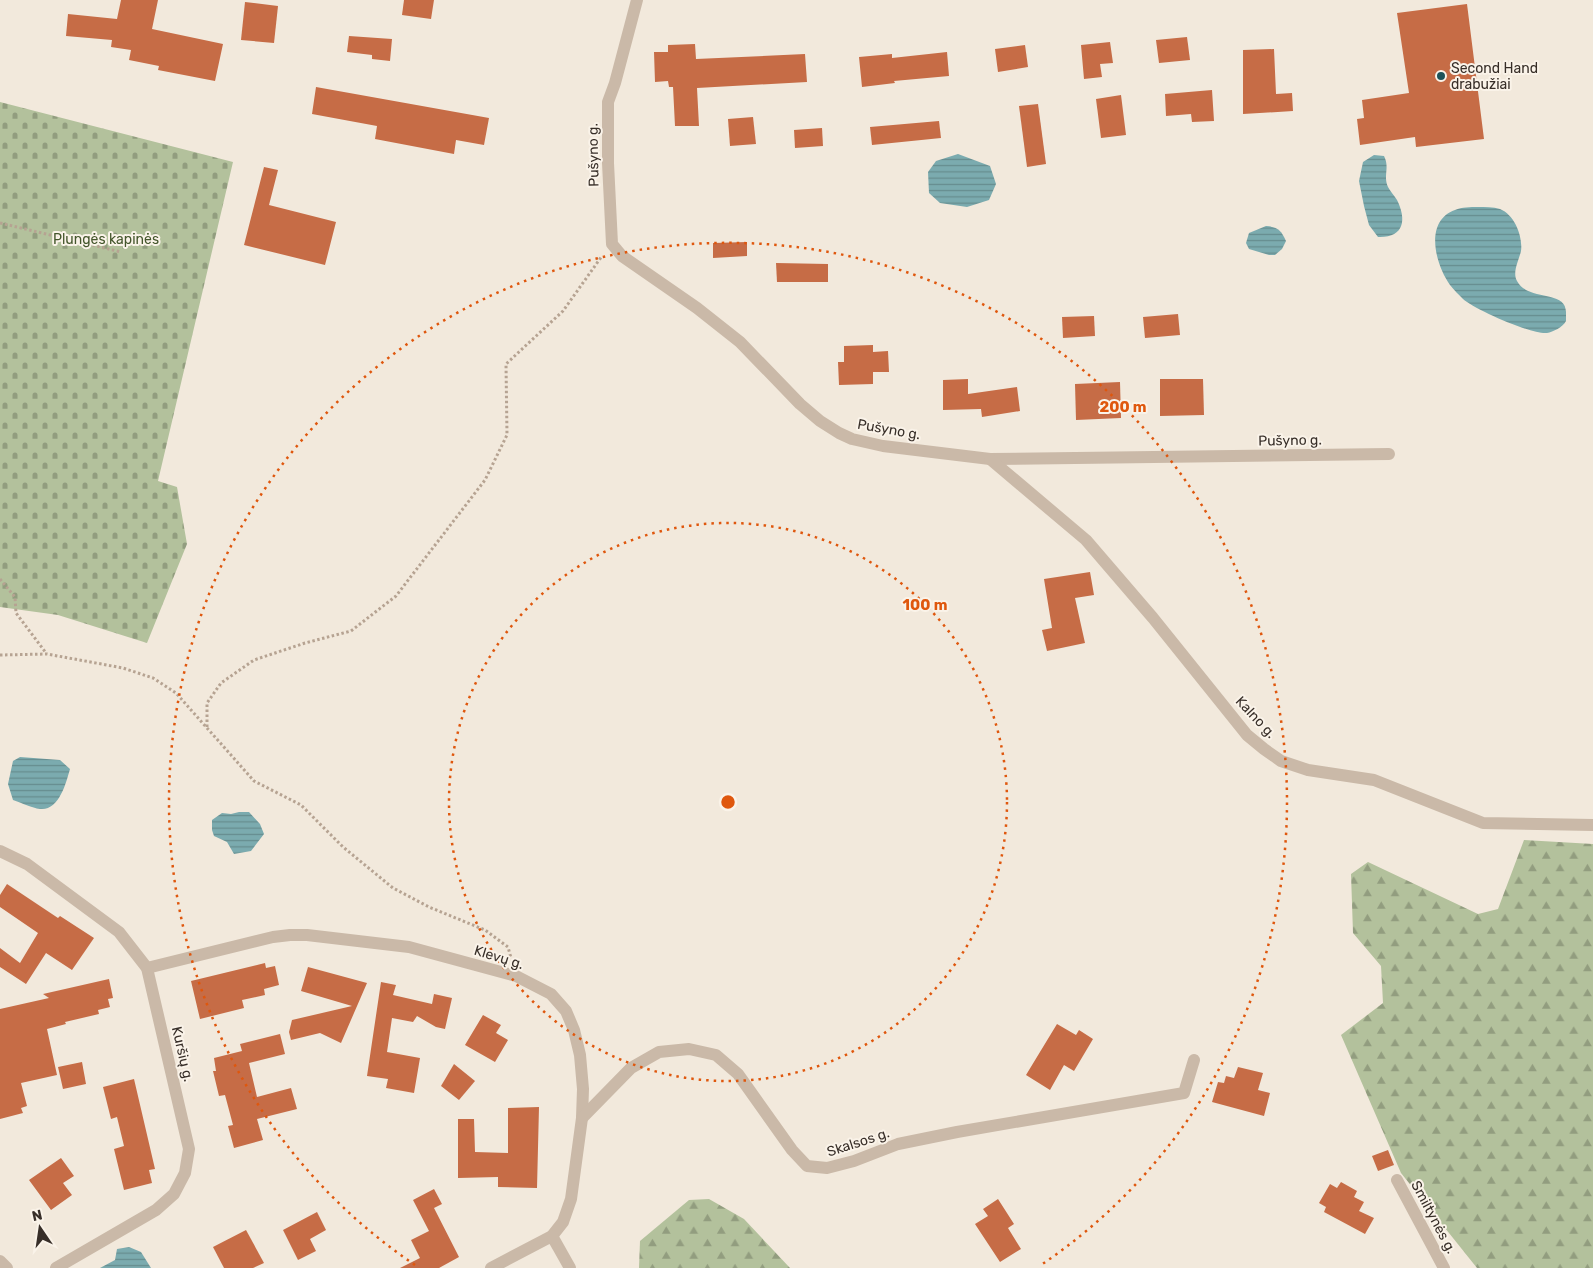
<svg xmlns="http://www.w3.org/2000/svg" width="1593" height="1268" viewBox="0 0 1593 1268" font-family="Rubik,sans-serif">
  <style>
    .forest { fill: url(#forest-firs) }
    .cemetery { fill: url(#cemetery-stones) }
    .water { fill: url(#water-rules) }
    .building { fill: #c66c46 }
    .lines { fill: none; stroke-linecap: round; stroke-linejoin: round }
    .path { stroke: #b6a392; stroke-width: 3; stroke-dasharray: 2.5 2.5; stroke-linecap: butt }
    .minor { stroke: #cab9a8; stroke-width: 12 }
    .ring { fill: none; stroke: #df570d; stroke-width: 2.5; stroke-dasharray: 2.5 5 }
    .poi-dot { fill: #1d5259; stroke: #faf3e9; stroke-width: 2 }
    .labels { text-anchor: middle; stroke-width: 4; stroke-linejoin: round; paint-order: stroke }
    .poi-label { font-size: 14px; fill: #372e28; stroke: #faf3e9; text-anchor: start }
    .street-label { font-size: 14px; fill: #372e28; stroke: #faf3e9 }
    .park-label { font-size: 14px; fill: #44562c; stroke: #faf3e9 }
    .centre { fill: #df570d; stroke: #faf3e9; stroke-width: 2.5 }
    .ring-label { font-size: 15px; text-anchor: middle; font-weight: bold; fill: #df570d; stroke: #faf3e9; stroke-width: 4; stroke-linejoin: round; paint-order: stroke }
  </style>
  <defs>
    <pattern id="forest-firs" width="22" height="20" patternUnits="userSpaceOnUse" patternTransform="scale(1.25)"><rect width="22" height="20" fill="#b3c19c"/><path d="M5 1l3.5 6h-7zM16 11l3.5 6h-7z" fill="#929d7f"/></pattern>
    <pattern id="cemetery-stones" width="16" height="16" patternUnits="userSpaceOnUse" patternTransform="scale(1.25)"><rect width="16" height="16" fill="#b3c19c"/><path d="M2 7V4a2 2 0 0 1 4 0v3zM10 15v-3a2 2 0 0 1 4 0v3z" fill="#929d7f"/></pattern>
    <pattern id="water-rules" width="6" height="5" patternUnits="userSpaceOnUse" patternTransform="scale(1.25)"><rect width="6" height="5" fill="#7babaf"/><path d="M0 2.5h6" fill="none" stroke="#668c8e"/></pattern>
  </defs>
  <rect width="100%" height="100%" fill="#f2e9dc"/>
  <!-- forest -->
  <g class="forest">
    <path d="M1524,840L1593,844V1268H1477L1401,1173L1341,1035L1383,1003L1381,966L1353,933L1351,874L1368,862L1478,914L1498,909Z"/>
    <path d="M709,1199L744,1219L790,1268H639L640,1241L689,1200Z"/>
  </g>
  <!-- cemetery -->
  <path class="cemetery" d="M0,102L233,162L158,481L177,487L187,544L147,643L58,615L0,607Z"/>
  <!-- water -->
  <g class="water">
    <path d="M958,154L990,166L996,184L989,200L967,207L940,203L929,193L928,172L936,161Z"/>
    <path d="M1374,155L1384,156C1390,168 1383,175 1388,187C1390,191 1394,195 1397,200C1407,220 1404,238 1378,237L1369,225L1364,206L1359,181L1363,162Z"/>
    <path d="M1478,207C1485,207 1493,207 1500,209C1515,215 1523,237 1521,251C1519,260 1512,272 1517,281C1528,302 1567,289 1566,313C1566,314 1566,320 1566,321C1563,327 1553,332 1547,333C1532,335 1474,309 1463,299C1459,295 1454,290 1450,285C1435,264 1424,221 1455,210C1462,207 1470,207 1478,207Z"/>
    <path d="M1266,226C1278,227 1281,230 1286,241L1282,249L1275,255H1269L1249,249L1246,243L1249,233Z"/>
    <path d="M20,757L60,760L70,769C66,783 59,811 40,809C32,808 22,803 13,800L8,784L13,761Z"/>
    <path d="M239,812H249L260,824L264,834L251,851L234,854L227,842L214,836L212,830V820L222,813L231,814Z"/>
    <path d="M129,1247L141,1252L151,1268H100L115,1260L117,1249Z"/>
  </g>
  <!-- building -->
  <g class="building">
    <path d="M121,0H158L152,29L223,44L215,81L158,70L159,66L129,60L131,50L111,47L112,40L66,36L68,14L117,19Z"/>
    <path d="M404,0H434L431,19L402,15Z"/>
    <path d="M245,2L278,6L274,43L241,40Z"/>
    <path d="M1467,4L1484,139L1416,147L1415,137L1360,145L1357,119L1364,118L1362,100L1409,93L1397,13Z"/>
    <path d="M349,36L392,39L390,61L372,59V55L347,52Z"/>
    <path d="M1187,37L1190,60L1159,63L1156,40Z"/>
    <path d="M1110,42L1113,63L1100,64L1102,77L1084,79L1081,45Z"/>
    <path d="M695,44L696,59L805,54L807,82L697,88L699,126H675L673,87H669L668,81L655,82L654,52H668V45Z"/>
    <path d="M1025,45L1028,67L998,72L995,49Z"/>
    <path d="M1274,49L1276,94L1292,93L1293,111L1243,114V50Z"/>
    <path d="M947,52L949,76L894,81L895,83L862,87L859,57L892,54V58Z"/>
    <path d="M316,87L489,118L484,145L456,140L454,154L375,139L377,126L312,114Z"/>
    <path d="M1212,90L1214,121L1192,122L1191,114L1166,116L1165,94Z"/>
    <path d="M1121,95L1126,135L1101,138L1096,99Z"/>
    <path d="M1038,104L1046,164L1027,167L1019,106Z"/>
    <path d="M753,117L756,144L730,146L728,119Z"/>
    <path d="M939,121L941,138L872,145L870,127Z"/>
    <path d="M822,128L823,146L795,148L794,130Z"/>
    <path d="M264,167L278,170L269,205L336,222L325,265L244,245Z"/>
    <path d="M747,242V256L713,258V243Z"/>
    <path d="M776,263L828,264V282H777Z"/>
    <path d="M1178,314L1180,335L1145,338L1143,317Z"/>
    <path d="M1094,316L1095,336L1063,338L1062,317Z"/>
    <path d="M873,345V352L888,351L889,372H873V384L839,385L838,362H844V346Z"/>
    <path d="M968,379V394L1017,387L1020,411L982,417L981,409L943,410V380Z"/>
    <path d="M1160,379H1203L1204,415L1160,416Z"/>
    <path d="M1120,382L1121,418L1076,420L1075,384Z"/>
    <path d="M1090,572L1094,595L1075,598L1085,643L1047,651L1042,630L1052,628L1044,579Z"/>
    <path d="M7,884L58,918L60,916L94,938L72,970L46,953L26,984L0,967V948L20,963L38,933L0,907V895Z"/>
    <path d="M265,963L266,968L275,966L279,985L264,989L265,995L242,1000L244,1008L200,1019L191,981Z"/>
    <path d="M308,967L367,983L341,1043L320,1033L291,1040L289,1032L292,1020L352,1006L301,991Z"/>
    <path d="M109,979L113,998L108,999L110,1007L98,1010L99,1014L65,1022L66,1024L47,1029L57,1075L21,1083L27,1106L21,1108L23,1113L0,1119V1009L49,998L43,994Z"/>
    <path d="M381,982L396,985L393,995L432,1004L434,994L452,998L445,1029L436,1027L417,1016L413,1022L392,1018L387,1052L420,1058L414,1093L386,1088L388,1079L367,1076Z"/>
    <path d="M483,1015L501,1025L496,1033L508,1040L495,1062L465,1045Z"/>
    <path d="M1057,1024L1076,1035L1079,1030L1093,1039L1074,1071L1064,1065L1050,1090L1026,1075Z"/>
    <path d="M280,1034L285,1054L249,1063L257,1097L291,1088L297,1109L257,1119L263,1140L234,1148L228,1126L233,1125L225,1095L219,1096L213,1071H216L214,1058L242,1051L240,1044Z"/>
    <path d="M82,1062L86,1084L63,1089L58,1067Z"/>
    <path d="M454,1064L475,1081L459,1100L441,1086Z"/>
    <path d="M1238,1067L1263,1073L1258,1090L1270,1093L1264,1116L1212,1102L1218,1082L1224,1083L1226,1076L1234,1078Z"/>
    <path d="M134,1079L155,1169L149,1170L152,1183L124,1190L114,1149L124,1146L117,1117L111,1119L103,1087Z"/>
    <path d="M539,1107L537,1188L498,1187V1177L458,1178V1119H474L475,1152L508,1153V1108Z"/>
    <path d="M1388,1150L1394,1165L1378,1171L1372,1156Z"/>
    <path d="M61,1158L74,1176L63,1183L72,1195L51,1210L29,1180Z"/>
    <path d="M1341,1182L1357,1191L1354,1197L1364,1202L1359,1211L1374,1218L1365,1234L1324,1212L1326,1207L1319,1203L1330,1184L1337,1188Z"/>
    <path d="M434,1189L442,1204L434,1208L459,1257L439,1268H400L420,1258L411,1240L429,1231L413,1200Z"/>
    <path d="M998,1199L1014,1224L1008,1228L1021,1249L1000,1262L975,1224L988,1216L983,1209Z"/>
    <path d="M317,1212L326,1230L310,1239L316,1251L298,1260L283,1230Z"/>
    <path d="M246,1230L264,1263L253,1268H224L213,1247Z"/>
  </g>
  <g class="lines">
    <!-- path -->
    <g class="path">
      <path d="M0,223L121,252"/>
      <path d="M0,579L15,597L16,613L46,653"/>
      <path d="M0,655L47,654L123,668L153,678L176,693L254,781L301,805L343,847L393,888L429,907L485,930L508,947L511,958"/>
      <path d="M207,727V703L221,683L254,660L305,643L351,631L396,596L485,480L507,435L506,364L563,311L602,256"/>
    </g>
    <!-- minor -->
    <g class="minor">
      <path d="M637,0L615,83L608,102V163L612,244L622,256L697,308L740,342L800,404L820,421L839,433L852,439L883,446L990,459L1389,454"/>
      <path d="M990,459L1086,540L1153,618L1247,735L1264,749L1281,761L1308,770L1374,780L1483,823L1593,825"/>
      <path d="M0,851L27,864L119,932L147,968L189,1149L185,1173L174,1194L156,1210L56,1268"/>
      <path d="M147,968L273,937L290,935H307L409,947L516,976L551,994L566,1011L574,1030L580,1055L583,1089L582,1118L571,1199L563,1222L552,1236L491,1268"/>
      <path d="M582,1118L631,1068L659,1052L689,1049L716,1055L738,1074L792,1150L807,1166L827,1168L854,1161L898,1144L957,1132L1184,1093L1194,1060"/>
      <path d="M1397,1180L1444,1268"/>
      <path d="M552,1236L570,1268"/>
      <path d="M0,1261L7,1268"/>
    </g>
  </g>
  <!-- distance rings -->
  <g class="ring">
    <circle cx="728" cy="802" r="279"/>
    <path d="M415 1265A559 559 0 1 1 1041 1265"/>
  </g>
  <!-- markers -->
  <circle class="poi-dot" cx="1441" cy="76" r="5"/>
  <g class="labels">
    <!-- poi labels -->
    <g class="poi-label">
      <text x="1451" y="73">Second Hand<tspan x="1451" dy="16">drabužiai</tspan></text>
    </g>
    <!-- street labels -->
    <g class="street-label">
      <text transform="translate(593 155) rotate(-91)" y="5">Pušyno g.</text>
      <text transform="translate(889 429) rotate(10)" y="5">Pušyno g.</text>
      <text transform="translate(1290 440) rotate(-1)" y="5">Pušyno g.</text>
      <text transform="translate(1256 717) rotate(47)" y="5">Kalno g.</text>
      <text transform="translate(499 957) rotate(17)" y="5">Klevų g.</text>
      <text transform="translate(183 1054) rotate(77)" y="5">Kuršių g.</text>
      <text transform="translate(858 1142) rotate(-18)" y="5">Skalsos g.</text>
      <text transform="translate(1434 1217) rotate(62)" y="5">Smiltynės g.</text>
    </g>
    <!-- park labels -->
    <g class="park-label">
      <text x="106" y="244">Plungės kapinės</text>
    </g>
  </g>
  <circle cx="728" cy="802" r="8" class="centre"/>
  <g class="ring-label">
    <text x="1123" y="412">200 m</text>
    <text x="925" y="610">100 m</text>
  </g>
  <!-- north arrow -->
  <g transform="translate(40 1228) rotate(347)" stroke="#faf3e9" stroke-width="4" paint-order="stroke">
  <path d="M0-4L9 19L0 12L-9 19Z" fill="#372e28"/>
  <text y="-8" font-size="14" font-weight="bold" text-anchor="middle" fill="#372e28">N</text>
  </g>
</svg>
